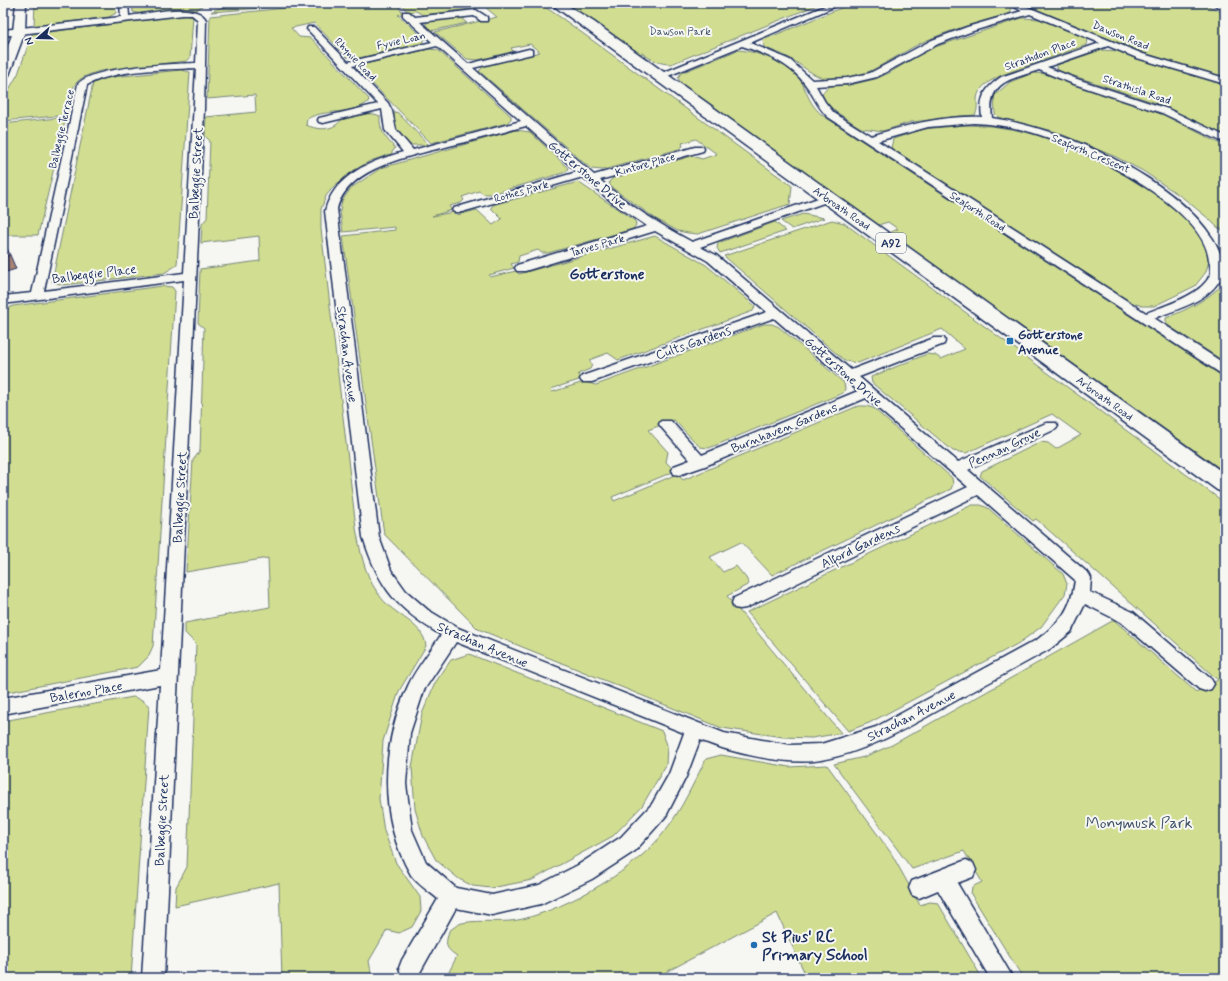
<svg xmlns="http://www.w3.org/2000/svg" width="1228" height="981" viewBox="0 0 1228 981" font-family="Mynerve,sans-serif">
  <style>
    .green { fill: #d1de91; stroke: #768678 }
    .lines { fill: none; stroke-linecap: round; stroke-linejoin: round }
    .minor-casing { stroke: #1b2f5e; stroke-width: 3 }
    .tertiary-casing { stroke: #1b2f5e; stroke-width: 3 }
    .primary-casing { stroke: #1b2f5e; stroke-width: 3 }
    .minor { fill: #f6f6f2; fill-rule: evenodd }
    .tertiary { fill: #f6f6f2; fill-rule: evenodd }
    .primary { fill: #f6f6f2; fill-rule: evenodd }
    .shaded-wall { fill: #a98373; stroke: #1b2f5e }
    .building { fill: #f1bba4; stroke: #1b2f5e }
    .poi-dot { fill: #1f6fb2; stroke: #f6f6f2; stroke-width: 1.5 }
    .labels { text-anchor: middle; stroke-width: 4; stroke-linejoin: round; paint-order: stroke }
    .far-park-label { font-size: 11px; fill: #3f5268; stroke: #f6f6f2 }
    .far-street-label { font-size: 11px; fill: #1b2f5e; stroke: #f6f6f2 }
    .shield { fill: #f6f6f2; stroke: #5d6b8a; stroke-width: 1 }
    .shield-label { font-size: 12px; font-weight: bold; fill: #1b2f5e }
    .street-label { font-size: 13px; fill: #1b2f5e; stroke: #f6f6f2 }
    .poi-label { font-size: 13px; font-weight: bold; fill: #1b2f5e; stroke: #f6f6f2; text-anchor: start }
    .quarter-label { font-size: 15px; font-weight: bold; fill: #1b2f5e; stroke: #f6f6f2 }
    .near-park-label { font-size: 16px; fill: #3f5268; stroke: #f6f6f2 }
    .near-poi-label { font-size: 16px; font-weight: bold; fill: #1b2f5e; stroke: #f6f6f2; text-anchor: start }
  </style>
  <rect width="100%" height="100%" fill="#f6f6f2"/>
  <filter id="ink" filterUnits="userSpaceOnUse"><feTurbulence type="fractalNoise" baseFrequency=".025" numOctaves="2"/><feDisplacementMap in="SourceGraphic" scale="8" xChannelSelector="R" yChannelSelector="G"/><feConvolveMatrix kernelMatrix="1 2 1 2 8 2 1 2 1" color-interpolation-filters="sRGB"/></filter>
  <g filter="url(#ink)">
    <!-- green -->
    <g class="green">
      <path d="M35,3H115L116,13L109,17L36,26L34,25Z"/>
      <path d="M132,3L197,4L206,3L196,10L179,9L141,14L133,12Z"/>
      <path d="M256,3H274L275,7L211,12C224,3 241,10 256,3Z"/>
      <path d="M332,3H397L400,9L405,13L398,15L425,39L421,44L359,58L347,57L314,23L291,28L299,37L311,38L369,99L368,102C351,116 325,108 307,119L306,125C315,129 327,131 336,125C339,123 340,120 344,119C354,115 370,111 380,116C379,131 385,137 395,148L391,154L370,161L353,171L334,186L326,196L321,209V229L356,528C360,550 364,573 377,592C380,596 383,601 387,604C400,617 424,626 426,646L399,691L383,741L379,799L384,831L396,863L420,897L421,911L412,927L399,933L387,930L369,961L372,978H282L279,883L175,906L176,887L187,867L196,644L185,633V623L270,607L268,558L186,572L193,460L200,451L204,328L198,323L200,269L260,261L259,236L201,243L202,224L207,218L210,141L205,136L206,117L256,112L255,95L207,99L210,16Z"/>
      <path d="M400,3H539L563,19L792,186L790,204L698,234L688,233L678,231L656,219L611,187L609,182L613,178L692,156L702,159L717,154L696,139L682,143L683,146L679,149L603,170L591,169L479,71L484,66L540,52L530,44L511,48L513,51L511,52L478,60L467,59L435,32L497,17L485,7L423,15L416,11L408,12Z"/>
      <path d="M565,3H822L671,64C660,64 651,60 642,53L639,54Z"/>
      <path d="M853,3H1004L1011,6V13C984,21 956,28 930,39C899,51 860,87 826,79C811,75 802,65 789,58C781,53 772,51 764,47L763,40Z"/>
      <path d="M1020,3H1201L1225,13V78L1141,52Z"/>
      <path d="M185,15L193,17L190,58L187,61L100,71C70,80 73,86 67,115L3,121V100L18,74L32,34Z"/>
      <path d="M467,16L463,20L467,23L431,31L425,27L427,21L433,19Z"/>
      <path d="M1022,18L1041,19L1088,38L1087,45L1002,75C992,80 978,86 977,99C977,105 978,110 975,115L911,122L883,131L861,128L836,112L826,102L822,94L829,86L850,85L875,79L889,73L929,49Z"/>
      <path d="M429,49L438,50L511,116V119L507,123L431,143L359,70L365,64Z"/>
      <path d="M738,50C758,51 796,66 804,87C809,99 812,106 822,115L1225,378V472L889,233L898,229L888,222L878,225L681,83L678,78L681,73Z"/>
      <path d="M1101,50L1119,51L1135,57L1225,85V136L1162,105L1059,71L1057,68V65Z"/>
      <path d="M181,70L190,72L177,265L164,273L63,285L52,282L93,83L104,78Z"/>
      <path d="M1033,73L1046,74L1084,88L1152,109L1225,146V232L1217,227L1209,219L1182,197L1143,171L1116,157L1056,132L998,117L995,114L994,96L1010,82Z"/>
      <path d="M397,112L429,145H409L394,130V113Z"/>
      <path d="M66,117L38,235H3V124Z"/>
      <path d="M964,125L991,126L1016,130L1046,137L1089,155L1131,175L1154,190L1202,232L1210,257L1206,272L1195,286L1154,306H1142L1131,302L891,148L893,139L924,129Z"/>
      <path d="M516,130L530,132L568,168L566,172L492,194H483L479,191L462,197L464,200L461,203L449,206L452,210L432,216L454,212L457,215L477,210L493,225L502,219L491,208L493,205L578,182L635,221L636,225L633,229L548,253H542L538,250L519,256L518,262L511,264L514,268L489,275L490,277L516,271L519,274L655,236L706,265L755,306L753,311L618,360L608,353L589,360L592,365L590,369L578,374L582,379L551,389L552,392L584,382L596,385L764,324H772L779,327L844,383L845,389L843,393L709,448L700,447L674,420L648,430L668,452L666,462L675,471L612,497L614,501L677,474L683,480L858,406H866L873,408L952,478L953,484L951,489L772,575L741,542L710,557L723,572L736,566L746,578L749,584L727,596L841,733L812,738L783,737L722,728L478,629L384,534L343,236L395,230V227L343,232L340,211L342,201L351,188L381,168Z"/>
      <path d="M803,214L824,218L792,229L781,221Z"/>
      <path d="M832,220L844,223L1225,503V978H1023L971,894L972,887L982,882L964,851L912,869L834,764L864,757L892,745L1114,620L1196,692L1218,680L1036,519L1033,521L980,476L982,471L1041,442L1048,443L1056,449L1081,435L1052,414L966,453L953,451L872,383L871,377L927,354L935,355L941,359L965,349L942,329L858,363L845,361L724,256Z"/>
      <path d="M775,222L786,231L720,253L717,248L718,243Z"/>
      <path d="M1225,282V362L1169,326L1166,322V318C1190,308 1206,301 1225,282Z"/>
      <path d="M162,286L172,287L175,291L153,646L148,657L138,667L3,693V311L13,306Z"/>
      <path d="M972,505H981L988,508L1063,574L1067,584L1065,594L1041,627L1019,643L869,723L848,731L747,612Z"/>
      <path d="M469,654L662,731L667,745L666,765L642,806L613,836L532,880L491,888L473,886L459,879L436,860L423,836L415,809L412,767L422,714L435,683L451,660Z"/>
      <path d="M133,697L142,700L149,706L131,978H3V721Z"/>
      <path d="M721,755L789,767L827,765L891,853L920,905L930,902L938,903L982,978H807L777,913L655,978H446L457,956C445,948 445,945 449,931C453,928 458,924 462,923C482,919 503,924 523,919C569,907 636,870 665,831C682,809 693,784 706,759Z"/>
    </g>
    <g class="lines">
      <!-- minor casing -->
      <g class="minor-casing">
        <g id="minor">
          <path d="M120,3H128L129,16C147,14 197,1 206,20L204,109L164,978H142L160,685L3,714V698L161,670L184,280L3,304V296L32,293L78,84C93,66 172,64 196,63L198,20L192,15H183L3,36V30L121,17ZM196,68L184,273L44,291L87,85C115,69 164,70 196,68Z"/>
          <path d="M832,3H843L750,43L790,60L812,80L847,78L870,73L932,40L967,27L1022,11L1007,3H1018L1143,54L1225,78V84L1137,58L1108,46L1047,67L1077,79L1168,109L1225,136V143L1162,113L1071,83L1039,70C1010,80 987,81 992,118C1062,128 1174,177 1213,239C1218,247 1227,266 1222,276C1210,301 1178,309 1154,318L1225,364V374L1220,373L828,117C817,107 814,95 805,84C790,63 765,54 742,46L663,78L660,79L655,76ZM1030,14L1100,43L1001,77C985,88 979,98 982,117C944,115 907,125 871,136L834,113L825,102L816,86L847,84L877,77L938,44L973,31ZM974,123C995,124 1016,127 1037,134C1084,149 1204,206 1209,260C1210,265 1212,271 1210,275C1202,295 1164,306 1146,313L878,141L928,127Z"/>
          <path d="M476,10L487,17V21H481L474,16L420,22L468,64L529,49L532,50V54L473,68L594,175L695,147H703L704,149L703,151L600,180C628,205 659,224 692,242L824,196H832L834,198L832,200L700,247L716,255L851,370L934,338H944L945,341L944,344L859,377L958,462L1046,423H1056L1058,426L1056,429L968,470L1089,574L1091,578L1090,592L1133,612L1211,679L1214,684L1211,689L1205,691L1199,689L1121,622L1085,604L1071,632L1050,649C1016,668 981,687 946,706C907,728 867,752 821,760C787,766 731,753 700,740L686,777L666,816L635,851L592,879L541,904L492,915L456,908L418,976L412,978L402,976L399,968L402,960L438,899C430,892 417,884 411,875C378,818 381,744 408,686C416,668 430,652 441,635C396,608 379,588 363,537L325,211C334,175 371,161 403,152L385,130L382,109L323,123L319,122L318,120L319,118L378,104L307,29L308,27H314L348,62L432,42L403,16V12H409L415,17ZM437,46L521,121L413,150L396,130L392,111L388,103L352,66ZM526,126L577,172L454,208L452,210L454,212H462L583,177L613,203L647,226L517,265L515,268L517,271H525L655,231L708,261L767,312L582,376L580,379L582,382H592L774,318L858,391L702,455L671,421H661L659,424L661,427L690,460L674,466L672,470L674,474L679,475L705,466L866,398L968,487L734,598L732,603L734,608L740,609L746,608L978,495L1075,580C1071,610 1061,621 1038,639L876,727L821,744L790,745L724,733L458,628L428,610L406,591L391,570L379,537L337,209C348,166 412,156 449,146C475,140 500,133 526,126ZM456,642L684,733L669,774L652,804L621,837L578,865L539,885L492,895L456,888L426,862L412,830L406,784L410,733L424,690Z"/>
          <path d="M966,860L973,863L976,870L973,877L957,883L1013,978H990L938,890L919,898L912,895L909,888L912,881Z"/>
        </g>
      </g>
      <!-- tertiary casing -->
      <g class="tertiary-casing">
        <g id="tertiary">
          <path d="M16,3H26L25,32L9,75L3,79V59L13,32Z"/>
          <path d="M1211,3H1225V10Z"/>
        </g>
      </g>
      <!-- primary casing -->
      <g class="primary-casing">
        <path id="primary" d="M550,3H564L594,22L1225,474V493L1217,490Z"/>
      </g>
      <!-- minor -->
      <use href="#minor" class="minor"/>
      <!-- tertiary -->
      <use href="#tertiary" class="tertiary"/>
      <!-- primary -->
      <use href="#primary" class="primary"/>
    </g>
    <!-- shaded-wall -->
    <path class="shaded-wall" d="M10,255L16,269L3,273V257Z"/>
    <!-- building -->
    <path class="building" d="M3,240L10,255L3,257Z"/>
  </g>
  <!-- markers -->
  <g class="poi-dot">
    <rect x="1006" y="337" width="8" height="8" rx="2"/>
    <circle cx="754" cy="945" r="4"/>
  </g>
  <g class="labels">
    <!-- far-park labels -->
    <g class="far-park-label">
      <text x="680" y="35">Dawson Park</text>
    </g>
    <!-- far-street labels -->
    <g class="far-street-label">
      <text transform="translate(1121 35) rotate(22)" y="4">Dawson Road</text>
      <text transform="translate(401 40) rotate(-13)" y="4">Fyvie Loan</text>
      <text transform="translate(1040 54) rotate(-20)" y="4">Strathdon Place</text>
      <text transform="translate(356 59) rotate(46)" y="4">Rhynie Road</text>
      <text transform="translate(1137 89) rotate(19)" y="4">Strathisla Road</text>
      <text transform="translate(61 129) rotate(-77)" y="4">Balbeggie Terrace</text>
      <text transform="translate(1091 153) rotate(23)" y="4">Seaforth Crescent</text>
      <text transform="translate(645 164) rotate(-16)" y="4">Kintore Place</text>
      <text transform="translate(521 191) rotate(-16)" y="4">Rothes Park</text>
      <text transform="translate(842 208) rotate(35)" y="4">Arbroath Road</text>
      <text transform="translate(978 211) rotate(33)" y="4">Seaforth Road</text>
      <text transform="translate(597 245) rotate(-16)" y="4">Tarves Park</text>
      <text transform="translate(1105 398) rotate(36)" y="4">Arbroath Road</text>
    </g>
    <!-- shield labels -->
    <rect class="shield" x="876" y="233" width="30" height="20" rx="3"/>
    <g class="shield-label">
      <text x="891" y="247">A92</text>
    </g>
    <!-- street labels -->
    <g class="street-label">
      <text transform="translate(195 173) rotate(-87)" y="5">Balbeggie Street</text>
      <text transform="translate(588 174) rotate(40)" y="5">Gotterstone Drive</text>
      <text transform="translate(94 273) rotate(-7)" y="5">Balbeggie Place</text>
      <text transform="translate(693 342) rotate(-19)" y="5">Cults Gardens</text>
      <text transform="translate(348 354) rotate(83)" y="5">Strachan Avenue</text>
      <text transform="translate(844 371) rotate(41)" y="5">Gotterstone Drive</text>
      <text transform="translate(784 427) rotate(-22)" y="5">Burnhaven Gardens</text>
      <text transform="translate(1004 447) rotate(-25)" y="5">Pennan Grove</text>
      <text transform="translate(179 497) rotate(-87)" y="5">Balbeggie Street</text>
      <text transform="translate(860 545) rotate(-26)" y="5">Alford Gardens</text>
      <text transform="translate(483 644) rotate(23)" y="5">Strachan Avenue</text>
      <text transform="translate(86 691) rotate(-10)" y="5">Balerno Place</text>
      <text transform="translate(911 715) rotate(-27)" y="5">Strachan Avenue</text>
      <text transform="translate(161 820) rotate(-87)" y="5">Balbeggie Street</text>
    </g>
    <!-- poi labels -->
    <g class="poi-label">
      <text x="1018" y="339">Gotterstone<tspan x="1018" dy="15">Avenue</tspan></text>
    </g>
    <!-- quarter labels -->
    <g class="quarter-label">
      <text x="607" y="279">Gotterstone</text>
    </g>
    <!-- near-park labels -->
    <g class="near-park-label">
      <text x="1139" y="828">Monymusk Park</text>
    </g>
    <!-- near-poi labels -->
    <g class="near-poi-label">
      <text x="762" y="942">St Pius' RC<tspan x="762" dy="18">Primary School</tspan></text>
    </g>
  </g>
  <!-- margin -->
  <rect width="1228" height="981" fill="none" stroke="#f6f6f2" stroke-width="16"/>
  <rect x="8" y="8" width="1212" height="965" fill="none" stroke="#1b2f5e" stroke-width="1.5" filter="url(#ink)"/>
  <!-- north arrow -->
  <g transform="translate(38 38) rotate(250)" stroke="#f6f6f2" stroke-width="3" paint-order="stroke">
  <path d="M0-3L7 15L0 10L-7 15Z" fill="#1b2f5e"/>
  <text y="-6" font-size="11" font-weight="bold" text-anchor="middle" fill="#1b2f5e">N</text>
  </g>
</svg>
